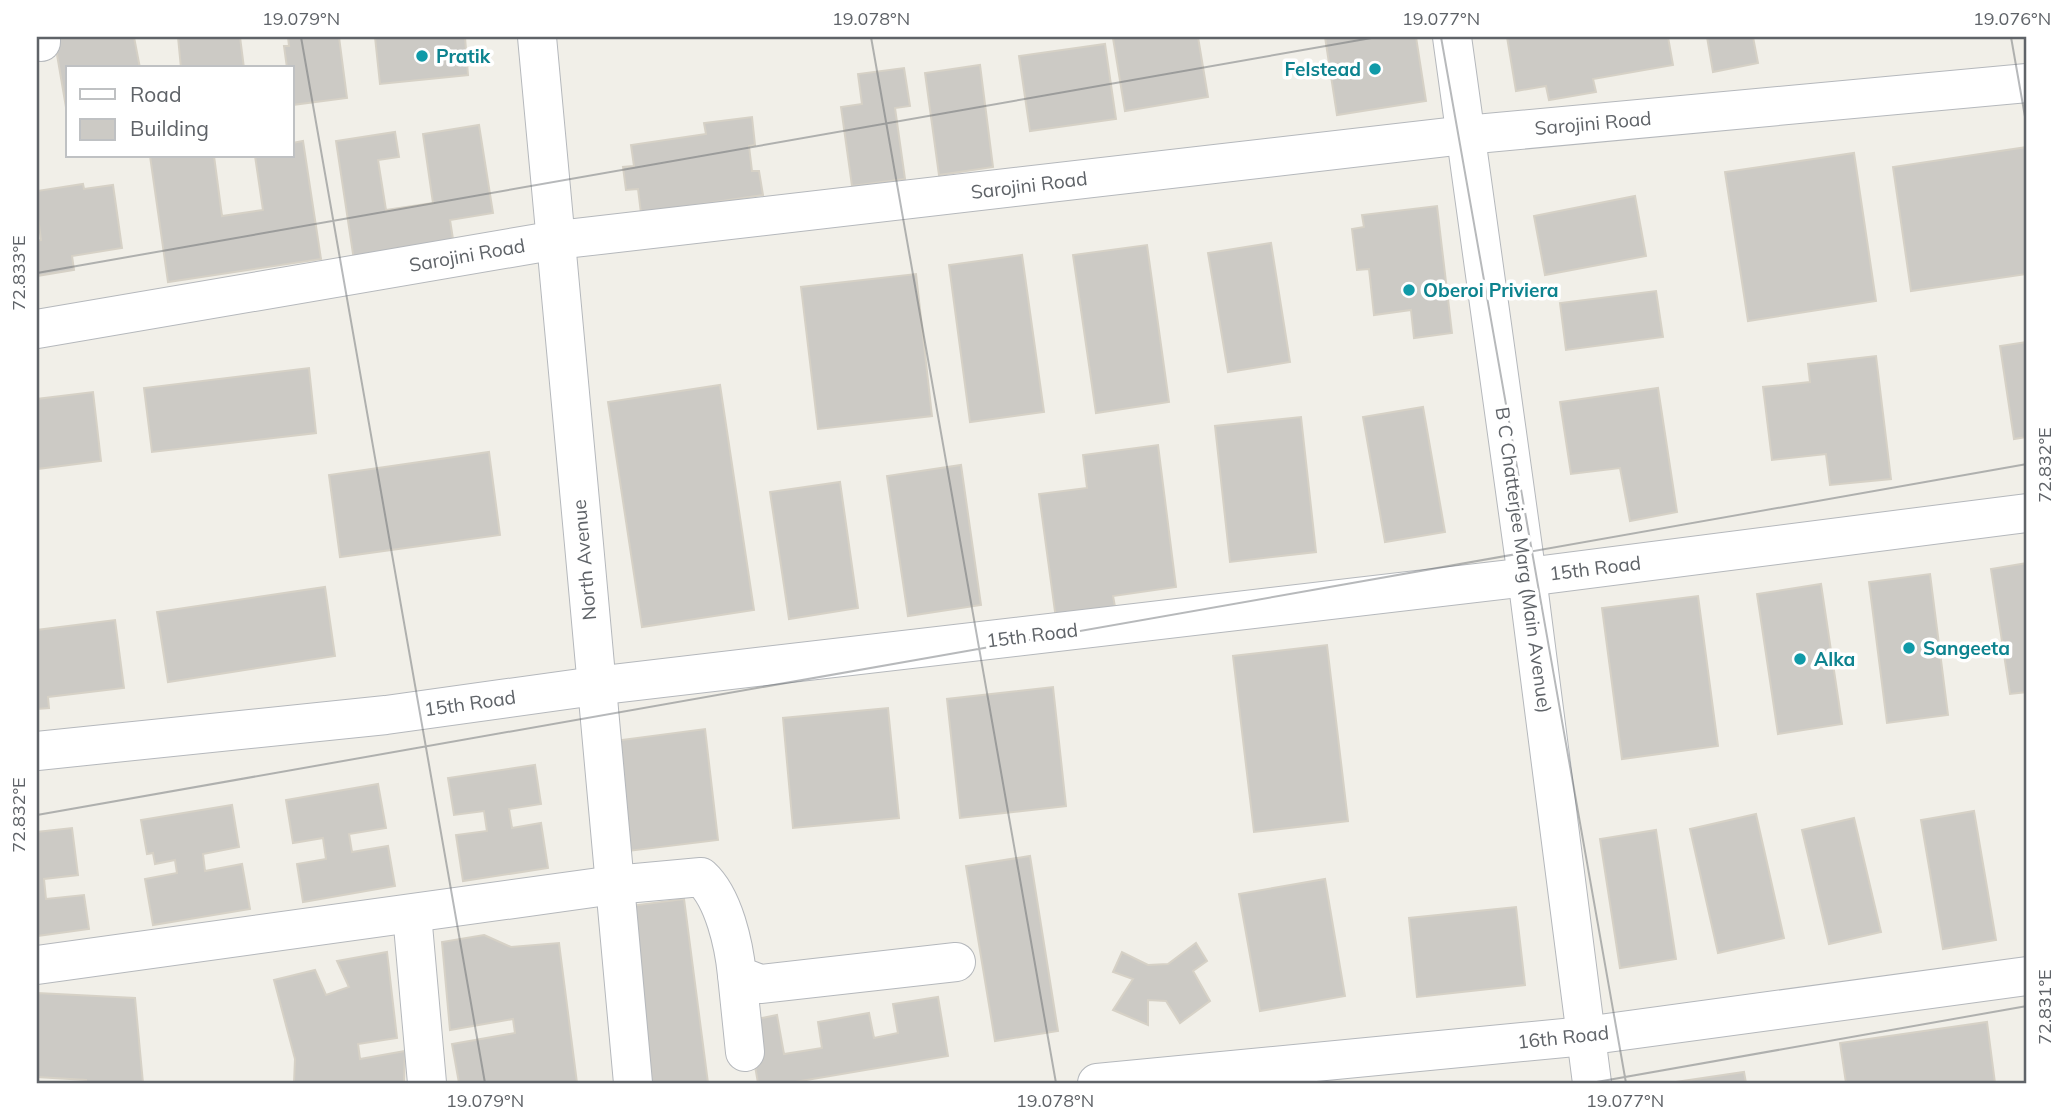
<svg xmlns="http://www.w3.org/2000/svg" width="2064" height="1120" viewBox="0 0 2064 1120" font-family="Mulish,sans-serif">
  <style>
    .building { fill: #cccac5; stroke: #d6d1c6; stroke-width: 2 }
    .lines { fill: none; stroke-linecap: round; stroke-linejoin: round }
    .minor-casing { stroke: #b5b8bc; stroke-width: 40 }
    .minor { stroke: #fff; stroke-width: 38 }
    .ticks { fill: none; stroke: #5f6368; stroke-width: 2; stroke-opacity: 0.45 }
    .culture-dot { fill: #0f9aa8; stroke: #fff; stroke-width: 2.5 }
    .labels { text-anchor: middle; stroke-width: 7; stroke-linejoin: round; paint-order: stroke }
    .culture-label { font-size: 19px; font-weight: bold; fill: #0d838f; stroke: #fff; text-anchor: start }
    .street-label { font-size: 19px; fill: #5f6368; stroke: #fff }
    .neatline { fill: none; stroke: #5f6368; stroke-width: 2.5 }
    .ticks-label { font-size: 18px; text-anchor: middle; fill: #5f6368 }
  </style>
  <rect width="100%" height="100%" fill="#f1efe8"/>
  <!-- building -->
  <g class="building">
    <path d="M54,37H134L140,68H68L67,113Z"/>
    <path d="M178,37H240L244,68H181Z"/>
    <path d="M288,37H339L347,98L292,105V68H287L284,46H289Z"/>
    <path d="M375,37H465L468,75L380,84Z"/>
    <path d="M1120,37H1198L1208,97L1125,111L1113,38Z"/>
    <path d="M1325,37H1416L1426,101L1337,115Z"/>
    <path d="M1507,37H1668L1673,65L1593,79L1596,92L1549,100L1546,86L1516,91Z"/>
    <path d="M1707,37H1753L1758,63L1713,72Z"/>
    <path d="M1105,44L1116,119L1030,131L1019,56Z"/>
    <path d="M980,65L993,167L939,175L925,73Z"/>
    <path d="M904,68L910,106L895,108L905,179L852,186L841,107L862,104L858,74Z"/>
    <path d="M752,117L755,145L749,146L752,171H759L763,195L641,213L638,189L626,190L623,167L634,166L631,145L706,134L704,123Z"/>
    <path d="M479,125L493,213L450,220L455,252L355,267L336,141L395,132L399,157L378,160L386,210L433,203L423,134Z"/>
    <path d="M303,141L321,259L168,282L150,156H214L222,216L263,210L255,156H292V143Z"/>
    <path d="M2027,147V274L1911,291L1893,167Z"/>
    <path d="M1854,153L1876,301L1748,321L1725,172Z"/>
    <path d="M83,184L84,189L113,185L122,248L72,256L74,270L37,276V241L41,240L37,210V191Z"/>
    <path d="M1635,196L1646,256L1545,275L1534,216Z"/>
    <path d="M1437,206L1452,333L1414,338L1411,310L1374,315L1369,269L1357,270L1352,229L1364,227L1362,215Z"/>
    <path d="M1271,243L1290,362L1228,372L1208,253Z"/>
    <path d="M1147,245L1169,402L1096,413L1073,255Z"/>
    <path d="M1022,255L1044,412L970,422L949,265Z"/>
    <path d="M916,274L932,416L818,429L801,287Z"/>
    <path d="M1656,291L1663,337L1566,350L1560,303Z"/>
    <path d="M2027,342V437L2014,439L2000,346Z"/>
    <path d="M1876,356L1891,479L1830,485L1826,454L1772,460L1763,387L1810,382L1808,364Z"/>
    <path d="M309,368L316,433L152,452L144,388Z"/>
    <path d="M720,385L754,610L642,627L608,402Z"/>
    <path d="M1658,388L1677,512L1630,521L1620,468L1571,474L1560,402Z"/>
    <path d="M93,392L101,461L37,469V399Z"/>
    <path d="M1423,407L1445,532L1385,542L1363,417Z"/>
    <path d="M1301,417L1316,552L1230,562L1215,426Z"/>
    <path d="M1158,445L1176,587L1113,596L1116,612L1056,619L1039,494L1087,488L1083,455Z"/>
    <path d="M489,452L500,535L340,557L329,475Z"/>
    <path d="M961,465L981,605L908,616L887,476Z"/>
    <path d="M840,482L858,608L789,619L770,492Z"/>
    <path d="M2027,563V692L2010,694L1991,569Z"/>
    <path d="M1930,574L1948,715L1887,723L1869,582Z"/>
    <path d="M1821,584L1842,724L1778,734L1757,594Z"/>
    <path d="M325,587L335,656L168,682L157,612Z"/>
    <path d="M1698,596L1718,746L1622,759L1602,608Z"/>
    <path d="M115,620L124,688L48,697L49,708L37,709V630Z"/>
    <path d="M1327,645L1348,821L1254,832L1233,656Z"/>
    <path d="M1053,687L1066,806L960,818L947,699Z"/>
    <path d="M888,708L899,818L793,828L783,718Z"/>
    <path d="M705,729L718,840L620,852L606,742Z"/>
    <path d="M535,765L541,804L509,809L512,828L541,823L548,868L463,881L456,835L487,831L484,811L454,815L448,778Z"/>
    <path d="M378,784L386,828L349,834L352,852L388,846L395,886L303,902L297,864L326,859L323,838L293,843L286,800Z"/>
    <path d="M232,805L239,847L203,854L205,871L242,864L250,909L153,925L145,879L177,873L175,860L155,864L153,853L147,854L141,820Z"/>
    <path d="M1974,811L1996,940L1943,949L1921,820Z"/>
    <path d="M1756,814L1784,938L1718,953L1690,829Z"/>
    <path d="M1854,818L1881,932L1829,944L1802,830Z"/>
    <path d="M72,828L78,875L44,879L46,899L84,895L89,929L37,936V832Z"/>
    <path d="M1656,830L1676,959L1620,968L1600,839Z"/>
    <path d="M1030,856L1058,1031L995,1041L966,866Z"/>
    <path d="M1325,879L1345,996L1260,1011L1239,894Z"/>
    <path d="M684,899L708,1083H644L622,907Z"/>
    <path d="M1516,907L1525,985L1417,997L1409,918Z"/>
    <path d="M484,935L511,947L559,943L577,1083H459L452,1044L515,1033L513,1019L450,1030L442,942Z"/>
    <path d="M1196,943L1207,961L1193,971L1210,1001L1180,1023L1166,1001L1148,1000V1025L1113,1010L1133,979L1113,972L1122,952L1148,965L1168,964Z"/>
    <path d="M387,952L397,1038L358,1044L360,1059L405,1051L404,1083H294L295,1059L274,980L315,970L326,995L349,987L337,961Z"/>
    <path d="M37,993L135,998L143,1083H86V1080L37,1077Z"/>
    <path d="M938,997L948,1056L789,1083H758L747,1021L777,1015L784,1054L822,1048L818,1022L869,1013L874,1038L898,1033L893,1004Z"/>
    <path d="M1987,1022L1995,1083H1846L1840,1043Z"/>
    <path d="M1744,1072L1746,1083H1669Z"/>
  </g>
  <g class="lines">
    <!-- minor casing -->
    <g class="minor-casing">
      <g id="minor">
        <path d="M41,37V42"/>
        <path d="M537,37C572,385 599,735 633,1083"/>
        <path d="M1452,37L1527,577L1592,1083"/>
        <path d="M37,329L557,240L1465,135L2027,83"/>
        <path d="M37,751L386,715L595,686L1527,577L2027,513"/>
        <path d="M412,914L427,1083"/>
        <path d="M37,965L614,885L701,877C724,898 734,945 737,975L760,984L956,962"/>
        <path d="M737,975L745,1052"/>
        <path d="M1097,1083L1585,1036L2027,976"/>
      </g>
    </g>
    <!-- minor -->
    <use href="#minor" class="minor"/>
  </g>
  <!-- ticks -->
  <path class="ticks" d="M301,37L485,1083M871,37L1056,1083M1441,37L1626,1083M2011,37L2027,128M37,273L1377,37M37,815L2027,464M1591,1083L2027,1006"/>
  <!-- markers -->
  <g class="culture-dot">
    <circle cx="422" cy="56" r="7"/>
    <circle cx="1375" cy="69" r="7"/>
    <circle cx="1409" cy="290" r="7"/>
    <circle cx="1909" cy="648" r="7"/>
    <circle cx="1800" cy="659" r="7"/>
  </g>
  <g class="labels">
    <!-- culture labels -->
    <g class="culture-label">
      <text x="436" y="63">Pratik</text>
      <text x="1361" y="76" text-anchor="end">Felstead</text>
      <text x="1423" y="297">Oberoi Priviera</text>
      <text x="1923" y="655">Sangeeta</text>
      <text x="1814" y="666">Alka</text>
    </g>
    <!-- street labels -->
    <g class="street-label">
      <text transform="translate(1593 123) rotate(-5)" y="7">Sarojini Road</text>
      <text transform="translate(1029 185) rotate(-7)" y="7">Sarojini Road</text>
      <text transform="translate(467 255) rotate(-10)" y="7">Sarojini Road</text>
      <text transform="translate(584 560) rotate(-95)" y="7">North Avenue</text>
      <text transform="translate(1524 560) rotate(82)" y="7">B C Chatterjee Marg (Main Avenue)</text>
      <text transform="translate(1595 568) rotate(-7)" y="7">15th Road</text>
      <text transform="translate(1032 635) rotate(-7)" y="7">15th Road</text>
      <text transform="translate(470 703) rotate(-8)" y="7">15th Road</text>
      <text transform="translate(1563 1037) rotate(-6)" y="7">16th Road</text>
    </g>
  </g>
  <!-- border -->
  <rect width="2064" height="1120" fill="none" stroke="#ffffff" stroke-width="77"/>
  <!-- legend -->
  <rect x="66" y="66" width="228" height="91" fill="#ffffff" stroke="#bfc1c3" stroke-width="2"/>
  <rect x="80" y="89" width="35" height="10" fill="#ffffff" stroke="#bfc1c3" stroke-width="2"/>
  <text x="130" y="102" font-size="21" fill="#5f6368">Road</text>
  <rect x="80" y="119" width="35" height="21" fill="#cccac5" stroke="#bfc1c3" stroke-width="2"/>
  <text x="130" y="136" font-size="21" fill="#5f6368">Building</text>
  <rect x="38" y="38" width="1987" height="1044" class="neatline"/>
  <g class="ticks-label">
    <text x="301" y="25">19.079°N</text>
    <text x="871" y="25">19.078°N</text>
    <text x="1441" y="25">19.077°N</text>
    <text x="2012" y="25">19.076°N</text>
    <text transform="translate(19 273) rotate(-90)" y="6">72.833°E</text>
    <text transform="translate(2045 465) rotate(-90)" y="6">72.832°E</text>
    <text transform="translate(19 815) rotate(-90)" y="6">72.832°E</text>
    <text transform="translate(2045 1007) rotate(-90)" y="6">72.831°E</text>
    <text x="485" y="1107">19.079°N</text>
    <text x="1055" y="1107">19.078°N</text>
    <text x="1625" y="1107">19.077°N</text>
  </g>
</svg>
